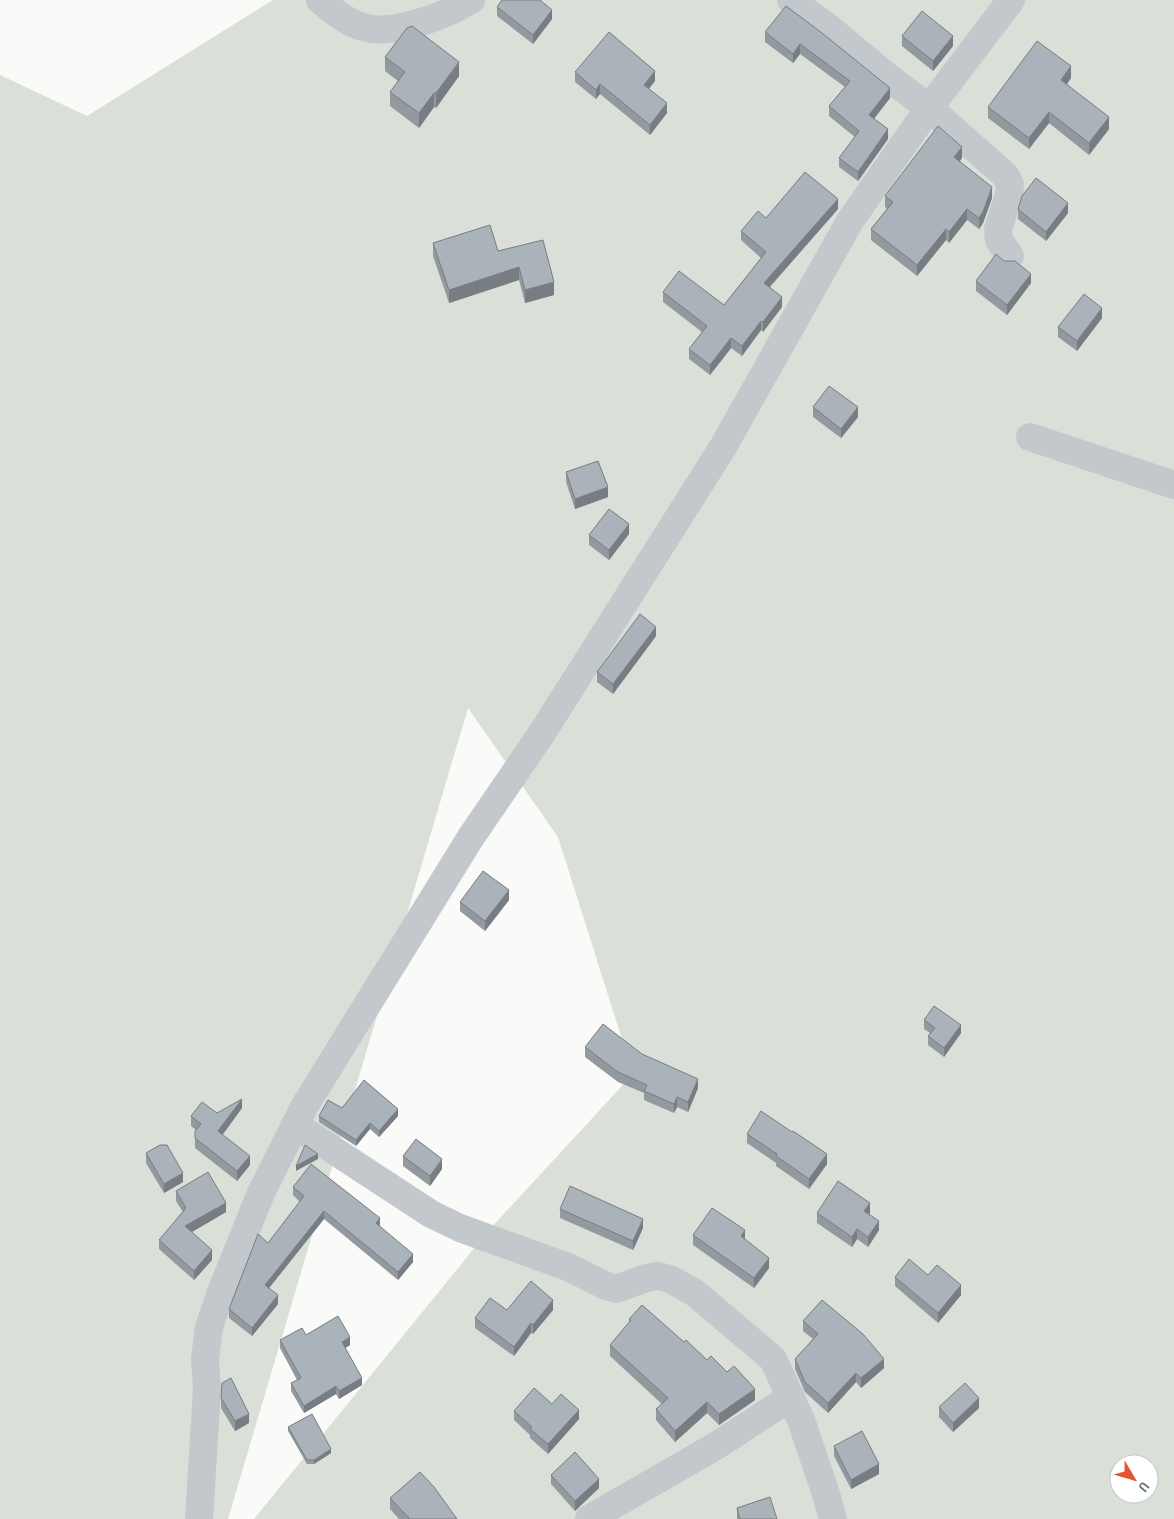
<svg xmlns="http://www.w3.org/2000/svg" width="1174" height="1519" viewBox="0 0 1174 1519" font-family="'Archivo Narrow',sans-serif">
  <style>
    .green { fill: #dadfd7; fill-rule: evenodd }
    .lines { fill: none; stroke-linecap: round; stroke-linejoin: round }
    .minor { stroke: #c3c8cc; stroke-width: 28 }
    .wall { fill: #929a9f }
    .shaded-wall { fill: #777d82 }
    .building { fill: #aab3b9; stroke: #777d82 }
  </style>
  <rect width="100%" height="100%" fill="#fafaf8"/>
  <!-- green -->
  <path class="green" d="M273,0H1174V1519H254L489,1230L633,1074L558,837L468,708L228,1519H0V75L87,116ZM1119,1464H1149V1494H1119Z"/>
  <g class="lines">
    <!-- minor -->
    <g class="minor">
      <path d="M320,0C333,11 350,25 367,28C395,35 447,15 471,0"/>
      <path d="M791,0L829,28L888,77L929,108L1005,175L1010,184L1009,195L998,229L999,240L1010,256"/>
      <path d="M1030,437L1174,485"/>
      <path d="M295,1125L431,1214L460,1228L568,1267L604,1285L616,1289L646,1278L658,1276L670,1279L695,1293L773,1359L801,1420L826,1494L833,1519"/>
      <path d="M199,1519L207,1389L205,1359L209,1327L221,1292L261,1193L304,1107L471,837L542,733L723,447L850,221L929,108L1011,0"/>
      <path d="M589,1519L716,1446L791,1397"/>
    </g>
  </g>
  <!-- wall -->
  <g class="wall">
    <path d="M786,6L890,98L874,119L888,139L858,181L839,167V158L855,137L829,116V106L845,87L800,54L793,63L765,42V32Z"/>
    <path d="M497,7L552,19L533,44L497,16Z"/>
    <path d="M902,36L953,46L933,71L902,46Z"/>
    <path d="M385,57L459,76L436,108L434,107L419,128L390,106V92L398,81L385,71Z"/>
    <path d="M575,72L655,81L649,89L667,113L650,135L600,94L596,99L575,82Z"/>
    <path d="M1071,78L1067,84L1109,129L1089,155L1049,123L1029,149L988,118V107Z"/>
    <path d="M962,158L960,161L992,198L983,223L979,229L967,220L949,243L946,240L917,276L871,240V229L887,209L885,207V196Z"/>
    <path d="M838,209L770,287L782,307L763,332L761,330L742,356L731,348L710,375L689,359V349L702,332L663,302V292L724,305L761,258L741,240V231L766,218Z"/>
    <path d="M1018,209L1068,213L1046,241L1018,219Z"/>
    <path d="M433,243L498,251L554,295L525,303L519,280L449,303L433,256Z"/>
    <path d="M1004,261L1031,283L1007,315L976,291V281Z"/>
    <path d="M1102,318L1077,351L1058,337V327Z"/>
    <path d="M813,407L858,417L841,438L813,417Z"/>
    <path d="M566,472L608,497L575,509L566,482Z"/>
    <path d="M629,534L609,560L589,545V535Z"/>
    <path d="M656,636L613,694L597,682V672Z"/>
    <path d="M509,900L485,931L460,911V902Z"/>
    <path d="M924,1020L961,1033L944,1057L928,1045V1036L930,1033L924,1029Z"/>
    <path d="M585,1047L642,1054L698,1088L688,1112L677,1107L674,1113L644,1100V1093L618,1082L585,1057Z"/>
    <path d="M242,1108L222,1135L250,1165L237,1181L195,1148V1131L196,1130L191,1126V1116L217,1113Z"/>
    <path d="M342,1108L398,1116L379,1137L370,1129L356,1146L319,1122V1116Z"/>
    <path d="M747,1134L827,1164L809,1189L776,1166V1163L747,1143Z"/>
    <path d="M146,1153L183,1182L164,1193L146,1163Z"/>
    <path d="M403,1156L442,1169L430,1186L403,1166Z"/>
    <path d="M293,1187L380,1226L413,1262L398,1280L324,1219L269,1288L278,1304L252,1336L229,1318V1309L268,1243L300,1202L293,1195Z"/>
    <path d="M176,1191L226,1212L192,1232L212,1260L194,1280L159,1249V1240L183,1212L176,1201Z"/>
    <path d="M560,1209L643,1228L633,1250L560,1218Z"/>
    <path d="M817,1213H870L869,1214L879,1230L868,1247L857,1239L852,1247L817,1223Z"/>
    <path d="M693,1235L745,1239L769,1268L754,1288L693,1245Z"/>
    <path d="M928,1275L961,1295L938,1323L895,1286V1277Z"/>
    <path d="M507,1310H553L533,1334L531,1333L514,1356L475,1328V1318Z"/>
    <path d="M629,1319L684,1342L707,1360L755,1400L719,1425L707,1413L675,1442L656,1420V1409L662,1404L610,1356V1345L629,1323Z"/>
    <path d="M803,1321L884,1368L861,1388L856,1382L828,1413L805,1392L795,1369V1359L813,1339L803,1331Z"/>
    <path d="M306,1335L350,1345L345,1348L362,1385L339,1399L336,1394L304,1413L291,1391V1383L297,1380L280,1348V1340Z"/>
    <path d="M221,1398L249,1423L235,1431L221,1408Z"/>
    <path d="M552,1404L579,1419L548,1454L530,1438V1435L514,1420V1411Z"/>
    <path d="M939,1407L979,1408L953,1432L939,1417Z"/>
    <path d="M288,1427L331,1453L314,1464H307L288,1431Z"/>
    <path d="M834,1446L879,1474L851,1489L834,1456Z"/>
    <path d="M551,1475L599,1488L575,1511L551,1484Z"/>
    <path d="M390,1498L457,1519H399L390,1509Z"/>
    <path d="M737,1508L777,1519H737Z"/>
  </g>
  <!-- shaded-wall -->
  <g class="shaded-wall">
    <path d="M552,10V19L533,44V35Z"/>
    <path d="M953,36V46L933,71V61Z"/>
    <path d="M800,44V54L793,63V54Z"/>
    <path d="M459,62V76L436,108V93Z"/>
    <path d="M1071,66V78L1061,92V80Z"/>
    <path d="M655,71V81L644,94V85Z"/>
    <path d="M600,84V94L596,99V90Z"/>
    <path d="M890,88V98L869,125V115Z"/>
    <path d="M434,93V107L419,128V113Z"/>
    <path d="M667,103V113L650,135V125Z"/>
    <path d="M1049,112V123L1029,149V138Z"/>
    <path d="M1109,117V129L1089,155V143Z"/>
    <path d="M888,129V139L858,181V172Z"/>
    <path d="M962,147V158L954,168V157Z"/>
    <path d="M992,187V198L983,223L979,229V218Z"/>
    <path d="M838,199V209L764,293V283Z"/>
    <path d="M1068,203V213L1046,241V232Z"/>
    <path d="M967,209V220L949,243V232Z"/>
    <path d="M946,229V240L917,276V265Z"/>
    <path d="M519,267V280L449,303V290Z"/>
    <path d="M1031,274V283L1007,315V305Z"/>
    <path d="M554,282V295L525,303V290Z"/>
    <path d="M782,297V307L763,332V322Z"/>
    <path d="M1102,308V318L1077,351V341Z"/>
    <path d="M761,321V330L742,356V346Z"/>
    <path d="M731,338V348L710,375V365Z"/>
    <path d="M858,407V417L841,438V429Z"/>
    <path d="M608,487V497L575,509V499Z"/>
    <path d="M629,524V534L609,560V550Z"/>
    <path d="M656,627V636L613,694V684Z"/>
    <path d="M509,890V900L485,931V921Z"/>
    <path d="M961,1025V1033L944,1057V1048Z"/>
    <path d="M698,1079V1088L688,1112V1102Z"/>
    <path d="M677,1097V1107L674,1113V1104Z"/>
    <path d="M242,1099V1108L218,1141V1131Z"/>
    <path d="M398,1109V1116L379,1137V1131Z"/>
    <path d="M370,1123V1129L356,1146V1140Z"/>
    <path d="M318,1154V1159L296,1171V1166Z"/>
    <path d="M827,1154V1164L809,1189V1179Z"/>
    <path d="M250,1156V1165L237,1181V1171Z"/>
    <path d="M442,1159V1169L430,1186V1176Z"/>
    <path d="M183,1173V1182L164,1193V1184Z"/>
    <path d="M226,1203V1212L185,1236V1226Z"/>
    <path d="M870,1203V1213L864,1221V1211Z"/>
    <path d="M324,1211V1219L265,1293V1285Z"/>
    <path d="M380,1218V1226L376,1223Z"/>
    <path d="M643,1219V1228L633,1250V1241Z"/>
    <path d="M879,1221V1230L868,1247V1237Z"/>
    <path d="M857,1229V1239L852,1247V1237Z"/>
    <path d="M745,1230V1240L741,1236Z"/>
    <path d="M212,1250V1260L194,1280V1271Z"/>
    <path d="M413,1254V1262L398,1280V1272Z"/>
    <path d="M769,1258V1268L754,1288V1278Z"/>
    <path d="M961,1285V1295L938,1323V1313Z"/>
    <path d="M278,1295V1304L252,1336V1328Z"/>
    <path d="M553,1300V1310L533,1334V1325Z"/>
    <path d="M531,1323V1333L514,1356V1347Z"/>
    <path d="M350,1337V1345L342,1350V1342Z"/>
    <path d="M884,1359V1368L861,1388V1378Z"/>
    <path d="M856,1373V1382L828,1413V1403Z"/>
    <path d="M362,1378V1385L339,1399V1391Z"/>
    <path d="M336,1386V1394L304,1413V1406Z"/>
    <path d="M755,1389V1400L719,1425V1414Z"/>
    <path d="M979,1398V1408L953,1432V1423Z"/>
    <path d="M707,1402V1413L675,1442V1431Z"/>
    <path d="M579,1410V1419L548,1454V1444Z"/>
    <path d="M249,1414V1423L235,1431V1421Z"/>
    <path d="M331,1449V1453L314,1464V1460Z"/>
    <path d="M879,1464V1474L851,1489V1480Z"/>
    <path d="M599,1479V1488L575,1511V1501Z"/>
  </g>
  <!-- building -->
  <g class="building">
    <path d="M502,0H540L552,10L533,35L497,7Z"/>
    <path d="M786,6L822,33L890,88L869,115L888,129L858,172L839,158L859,131L829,106L850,81L800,44L793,54L765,32Z"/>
    <path d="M922,11L953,36L933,61L902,36Z"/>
    <path d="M412,26L459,62L436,93H434L419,113L390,92L405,72L385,57L407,28Z"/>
    <path d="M609,32L655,71L644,85L667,103L650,125L600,84L596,90L575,72Z"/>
    <path d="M1037,41L1071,66L1061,80L1109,117L1089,143L1049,112L1029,138L988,107Z"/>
    <path d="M938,126L962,147L954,157L992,187L983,212L979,218L967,209L949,232L946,229L917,265L871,229L893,202L885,196Z"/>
    <path d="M805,172L838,199L764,283L782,297L763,322L761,321L742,346L731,338L710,365L689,349L707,326L663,292L679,271L724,305L766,252L741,231L758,211L766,218Z"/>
    <path d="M1036,178L1068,203L1046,232L1018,209L1022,196Z"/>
    <path d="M490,225L498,251L543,240L554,282L525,290L519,267L449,290L433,243Z"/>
    <path d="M996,254L1004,261H1015L1031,274L1007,305L976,281Z"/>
    <path d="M1084,294L1102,308L1077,341L1058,327Z"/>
    <path d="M829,386L858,407L841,429L813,407Z"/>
    <path d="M598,461L608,487L575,499L566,472Z"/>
    <path d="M609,509L629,524L609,550L589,535Z"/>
    <path d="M640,614L656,627L613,684L597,672Z"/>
    <path d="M483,871L509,890L485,921L460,902Z"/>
    <path d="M934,1006L961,1025L944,1048L928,1036L935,1028L924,1020Z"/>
    <path d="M603,1024L642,1054L698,1079L688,1102L677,1097L674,1104L644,1091L647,1085L618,1072L585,1047Z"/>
    <path d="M364,1080L398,1109L379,1131L370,1123L356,1140L319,1116L328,1100L342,1108Z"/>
    <path d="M242,1099L218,1131L250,1156L237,1171L195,1138V1131L201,1124L191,1116L202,1102L217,1113Z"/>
    <path d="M761,1111L792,1132L793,1131L827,1154L809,1179L776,1156L777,1154L747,1134Z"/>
    <path d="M416,1139L442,1159L430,1176L403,1156Z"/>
    <path d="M160,1145H167L183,1173L164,1184L146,1153Z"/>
    <path d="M305,1145L318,1154L296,1166Z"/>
    <path d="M311,1164L380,1218L376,1223L413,1254L398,1272L324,1211L265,1285L278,1295L252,1328L229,1309L258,1234L268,1243L304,1196L293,1187Z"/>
    <path d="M208,1172L226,1203L185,1226L212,1250L194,1271L159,1240L186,1208L176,1191Z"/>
    <path d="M838,1181L870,1203L864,1211L879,1221L868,1237L857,1229L852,1237L817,1213Z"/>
    <path d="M570,1186L643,1219L633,1241L560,1209Z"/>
    <path d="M712,1208L745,1230L741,1236L769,1258L754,1278L693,1235Z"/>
    <path d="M909,1259L928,1275L937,1265L961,1285L938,1313L895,1277Z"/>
    <path d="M531,1281L553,1300L533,1325L531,1323L514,1347L475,1318L490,1298L507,1310Z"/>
    <path d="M822,1300L863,1334L884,1359L861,1378L856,1373L828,1403L805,1382L795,1359L818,1334L803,1321Z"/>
    <path d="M642,1305L684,1342L686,1340L707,1360L711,1356L727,1372L734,1366L755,1389L719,1414L707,1402L675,1431L656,1409L668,1398L610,1345L631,1320L629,1319Z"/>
    <path d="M338,1316L350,1337L342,1342L362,1378L339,1391L336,1386L304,1406L291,1383L301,1378L280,1340L302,1328L306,1335Z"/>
    <path d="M231,1378L249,1414L235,1421L221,1398L222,1383Z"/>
    <path d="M965,1383L979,1398L953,1423L939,1407Z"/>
    <path d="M534,1388L552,1404L561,1394L579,1410L548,1444L530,1429L532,1427L514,1411Z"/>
    <path d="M312,1414L331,1449L314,1460H307L288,1427Z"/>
    <path d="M862,1431L879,1464L851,1480L834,1446Z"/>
    <path d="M575,1452L599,1479L575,1501L551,1475Z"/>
    <path d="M420,1472L434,1487L457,1519H408L409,1518L390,1498Z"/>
    <path d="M770,1497L777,1519H740L737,1508Z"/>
  </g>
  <!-- north arrow -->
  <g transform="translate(1134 1479) rotate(128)"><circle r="24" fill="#ffffff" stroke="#c1c8cd"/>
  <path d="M0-4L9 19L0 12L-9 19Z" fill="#e4572e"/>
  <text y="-8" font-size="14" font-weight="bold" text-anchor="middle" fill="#657683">U</text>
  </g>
</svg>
